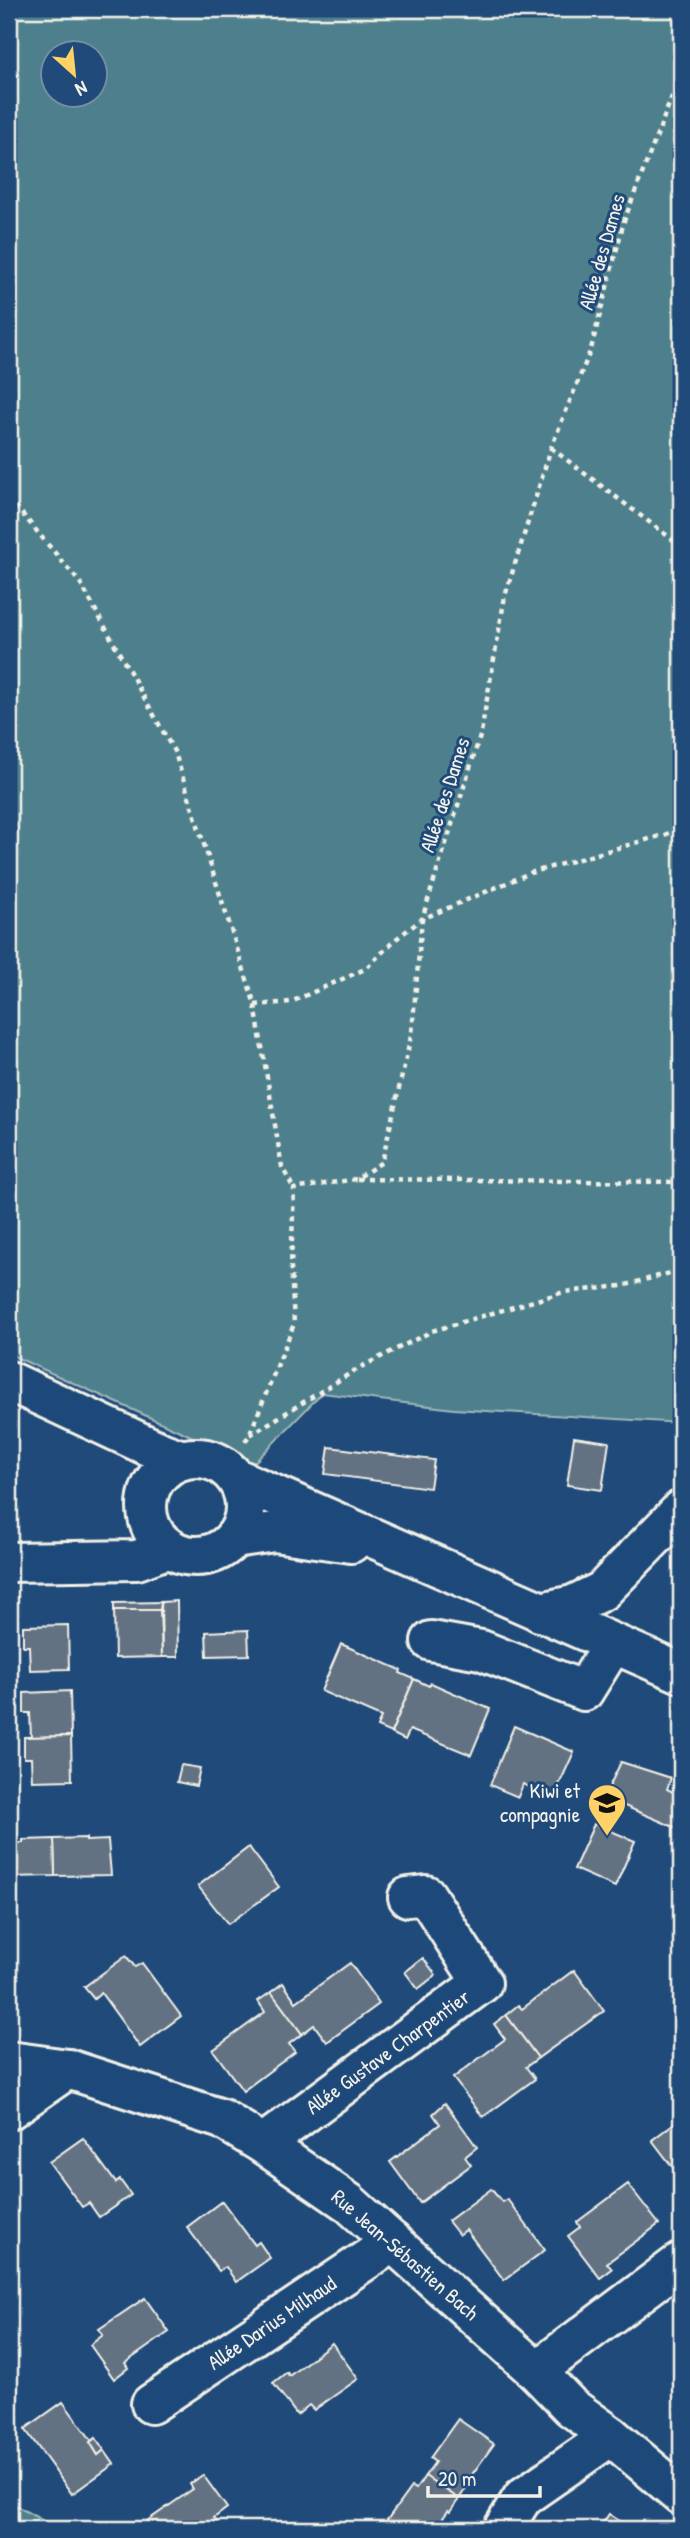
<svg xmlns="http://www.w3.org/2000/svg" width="690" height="2538" viewBox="0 0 690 2538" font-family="'Patrick Hand',sans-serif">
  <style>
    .green { fill: #4e808c; stroke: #a1b8ba; stroke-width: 2; fill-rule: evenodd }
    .building { fill: #637282; stroke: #f4f1e8; stroke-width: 2 }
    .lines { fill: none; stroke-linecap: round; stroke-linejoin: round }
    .minor-casing { stroke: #f4f1e8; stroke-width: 44 }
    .path { stroke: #f4f1e8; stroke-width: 4.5; stroke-dasharray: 5 5; stroke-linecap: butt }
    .minor { stroke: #1f4a7a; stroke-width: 38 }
    .labels { text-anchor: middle; stroke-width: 6; stroke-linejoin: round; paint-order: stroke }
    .street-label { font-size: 21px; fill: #f4f1e8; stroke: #1f4a7a }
    .poi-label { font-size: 21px; fill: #f4f1e8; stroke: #1f4a7a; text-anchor: end }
  </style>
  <rect width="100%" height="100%" fill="#1f4a7a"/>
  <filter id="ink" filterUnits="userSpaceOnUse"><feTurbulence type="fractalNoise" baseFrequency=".0143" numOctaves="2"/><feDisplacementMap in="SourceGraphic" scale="14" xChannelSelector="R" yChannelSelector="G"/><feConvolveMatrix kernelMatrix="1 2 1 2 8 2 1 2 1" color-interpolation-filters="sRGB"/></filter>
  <g filter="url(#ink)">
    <!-- green -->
    <g class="green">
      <path d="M9,9H681V1423L454,1409L322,1393L253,1464L9,1354ZM52,52H94V94H52Z"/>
      <path d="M9,2502L58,2529H9Z"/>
    </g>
    <!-- building -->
    <g class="building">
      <path d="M574,1437L609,1442L602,1490L567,1485Z"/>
      <path d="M329,1447L434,1460L430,1488L325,1474Z"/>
      <path d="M177,1601L178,1657H162L161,1602Z"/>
      <path d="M161,1602L160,1610H114V1603Z"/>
      <path d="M114,1610H160L162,1657L115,1658Z"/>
      <path d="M68,1625L69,1669L30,1670L29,1646H23V1626Z"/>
      <path d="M248,1630L249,1655L207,1656L206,1632Z"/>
      <path d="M341,1644L401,1670L400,1673L414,1679L391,1733L377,1727L381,1717L321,1691Z"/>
      <path d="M414,1679L429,1686L431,1683L490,1709L471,1755L410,1730L405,1740L391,1733Z"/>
      <path d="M70,1691L71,1736L31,1737L30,1713H24V1693Z"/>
      <path d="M514,1726L574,1752L553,1798L523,1784L518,1797L490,1785Z"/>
      <path d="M71,1736L72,1780L32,1781L31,1758H24V1737Z"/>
      <path d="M621,1762L671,1778L667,1789L681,1796V1830L615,1802L609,1787Z"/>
      <path d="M181,1765L200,1768L196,1786L177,1782Z"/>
      <path d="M594,1824L635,1841L615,1887L574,1869Z"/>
      <path d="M86,1838V1841L108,1840L111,1875L55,1876L54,1839Z"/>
      <path d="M54,1839L55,1876L9,1877V1843H23V1840Z"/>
      <path d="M249,1847L279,1887L228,1924L198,1886Z"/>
      <path d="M126,1956L135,1967L142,1963L181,2016L140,2047L101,1993L94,1999L84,1987Z"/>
      <path d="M423,1958L436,1975L418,1989L405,1972Z"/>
      <path d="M350,1963L379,2004L327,2042L314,2025L302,2034L271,1992L283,1983L296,2002Z"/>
      <path d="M574,1970L604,2011L538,2058L506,2015L518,2005L522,2009Z"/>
      <path d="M271,1992L302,2034L289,2044L295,2052L243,2091L213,2050L265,2012L258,2001Z"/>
      <path d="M506,2015L538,2058L526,2067L535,2079L483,2117L453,2078L505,2039L494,2024Z"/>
      <path d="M445,2103L477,2147L465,2157L471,2165L420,2203L390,2162L440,2124L433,2114Z"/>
      <path d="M681,2118V2178L652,2140Z"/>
      <path d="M83,2138L116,2183L120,2180L131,2195L99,2217L89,2203L82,2207L49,2162Z"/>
      <path d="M628,2184L659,2224L607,2263L612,2269L600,2278L568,2236L580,2227L577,2222Z"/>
      <path d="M491,2189L502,2202L507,2199L545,2250L504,2280L466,2230L459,2235L448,2221Z"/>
      <path d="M222,2201L255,2245L259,2242L270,2258L236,2282L226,2267L219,2271L187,2227Z"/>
      <path d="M145,2298L169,2332L125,2363L128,2368L114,2379L90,2345L103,2335L99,2329Z"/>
      <path d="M332,2343L358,2379L314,2410L309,2405L297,2415L273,2383L287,2372L289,2376Z"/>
      <path d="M63,2402L92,2441L90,2442L98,2455L104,2450L114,2464L72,2494L25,2429Z"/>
      <path d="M458,2419L494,2444L466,2483L468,2485L459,2499L425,2476L435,2462L430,2458Z"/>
      <path d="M96,2438L104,2450L98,2455L90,2442Z"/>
      <path d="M203,2475L227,2508L214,2518L218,2524L210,2529H153L147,2521L193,2489L190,2484Z"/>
      <path d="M425,2476L459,2499L450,2512L448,2511L435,2529H386L382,2527L411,2487L416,2489Z"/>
      <path d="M609,2514L632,2529H599Z"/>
    </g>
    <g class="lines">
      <!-- minor casing -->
      <g class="minor-casing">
        <g id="minor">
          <path d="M9,1381L163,1453L183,1460"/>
          <circle cx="196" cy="1507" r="49"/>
          <path d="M236,1478L681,1673"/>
          <path d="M234,1538L274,1532L351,1543"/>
          <path d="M9,1562L137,1560L169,1548"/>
          <path d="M540,1612L573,1605L602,1591L681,1510"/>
          <path d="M431,1641L481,1650L584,1691L613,1644"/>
          <path d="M9,2061L68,2069L222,2119L263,2144L349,2203L536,2371L571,2407L611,2436L681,2495"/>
          <path d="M9,2110L68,2069"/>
          <path d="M263,2144L482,1983L426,1895L408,1897"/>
          <path d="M536,2371L681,2262"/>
          <path d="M151,2404L393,2242"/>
          <path d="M503,2529L523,2497L611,2436"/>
        </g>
      </g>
      <!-- path -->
      <g class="path">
        <path d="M551,448L681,546"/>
        <path d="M9,498L81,584L175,753L255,1005L282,1167L294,1189"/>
        <path d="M255,1005L291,1002L365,969L396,939L422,919L530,873L667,834L681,828"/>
        <path d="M357,1179L681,1182"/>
        <path d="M250,1435L359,1368L432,1331L564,1292L622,1286L681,1270"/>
        <path d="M245,1441L249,1436L294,1324L291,1267L294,1189L356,1179L382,1162L412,1032L422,919L481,733L505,596L551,448L591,349L624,221L681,73"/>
      </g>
      <!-- minor -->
      <use href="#minor" class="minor"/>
    </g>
  </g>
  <!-- icons -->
  <defs>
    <g id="school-pin" transform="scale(2.0125)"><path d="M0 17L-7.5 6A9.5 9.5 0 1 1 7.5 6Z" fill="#ffd166" stroke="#1f4a7a"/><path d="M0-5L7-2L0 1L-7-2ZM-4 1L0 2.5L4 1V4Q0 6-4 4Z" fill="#111"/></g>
  </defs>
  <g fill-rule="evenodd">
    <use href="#school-pin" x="607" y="1803"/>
  </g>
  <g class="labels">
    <!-- street labels -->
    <g class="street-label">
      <text transform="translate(602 252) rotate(-74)" y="7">Allée des Dames</text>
      <text transform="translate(445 795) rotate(-72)" y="7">Allée des Dames</text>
      <text transform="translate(388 2052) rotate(-36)" y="7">Allée Gustave Charpentier</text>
      <text transform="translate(405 2255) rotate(41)" y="7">Rue Jean-Sébastien Bach</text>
      <text transform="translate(272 2323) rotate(-34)" y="7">Allée Darius Milhaud</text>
    </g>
    <!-- poi labels -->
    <g class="poi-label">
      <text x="580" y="1798">Kiwi et<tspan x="580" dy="24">compagnie</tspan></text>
    </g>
  </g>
  <!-- margin -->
  <rect width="690" height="2538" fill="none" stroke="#1f4a7a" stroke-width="35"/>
  <rect x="18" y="18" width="655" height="2503" fill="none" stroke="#f4f1e8" stroke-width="2.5" filter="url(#ink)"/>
  <!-- north arrow -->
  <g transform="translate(74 74) rotate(153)"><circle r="33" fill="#1f4a7a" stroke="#748da6" stroke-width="2"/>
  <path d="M0-5L12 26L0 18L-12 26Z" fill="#ffd166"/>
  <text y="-10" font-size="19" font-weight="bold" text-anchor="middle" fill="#f4f1e8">N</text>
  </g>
  <!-- scale -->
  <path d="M428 2486v10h112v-10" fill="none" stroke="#f4f1e8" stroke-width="3.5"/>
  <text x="438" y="2486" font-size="21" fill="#f4f1e8" stroke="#1f4a7a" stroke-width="5" paint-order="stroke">20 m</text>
</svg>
